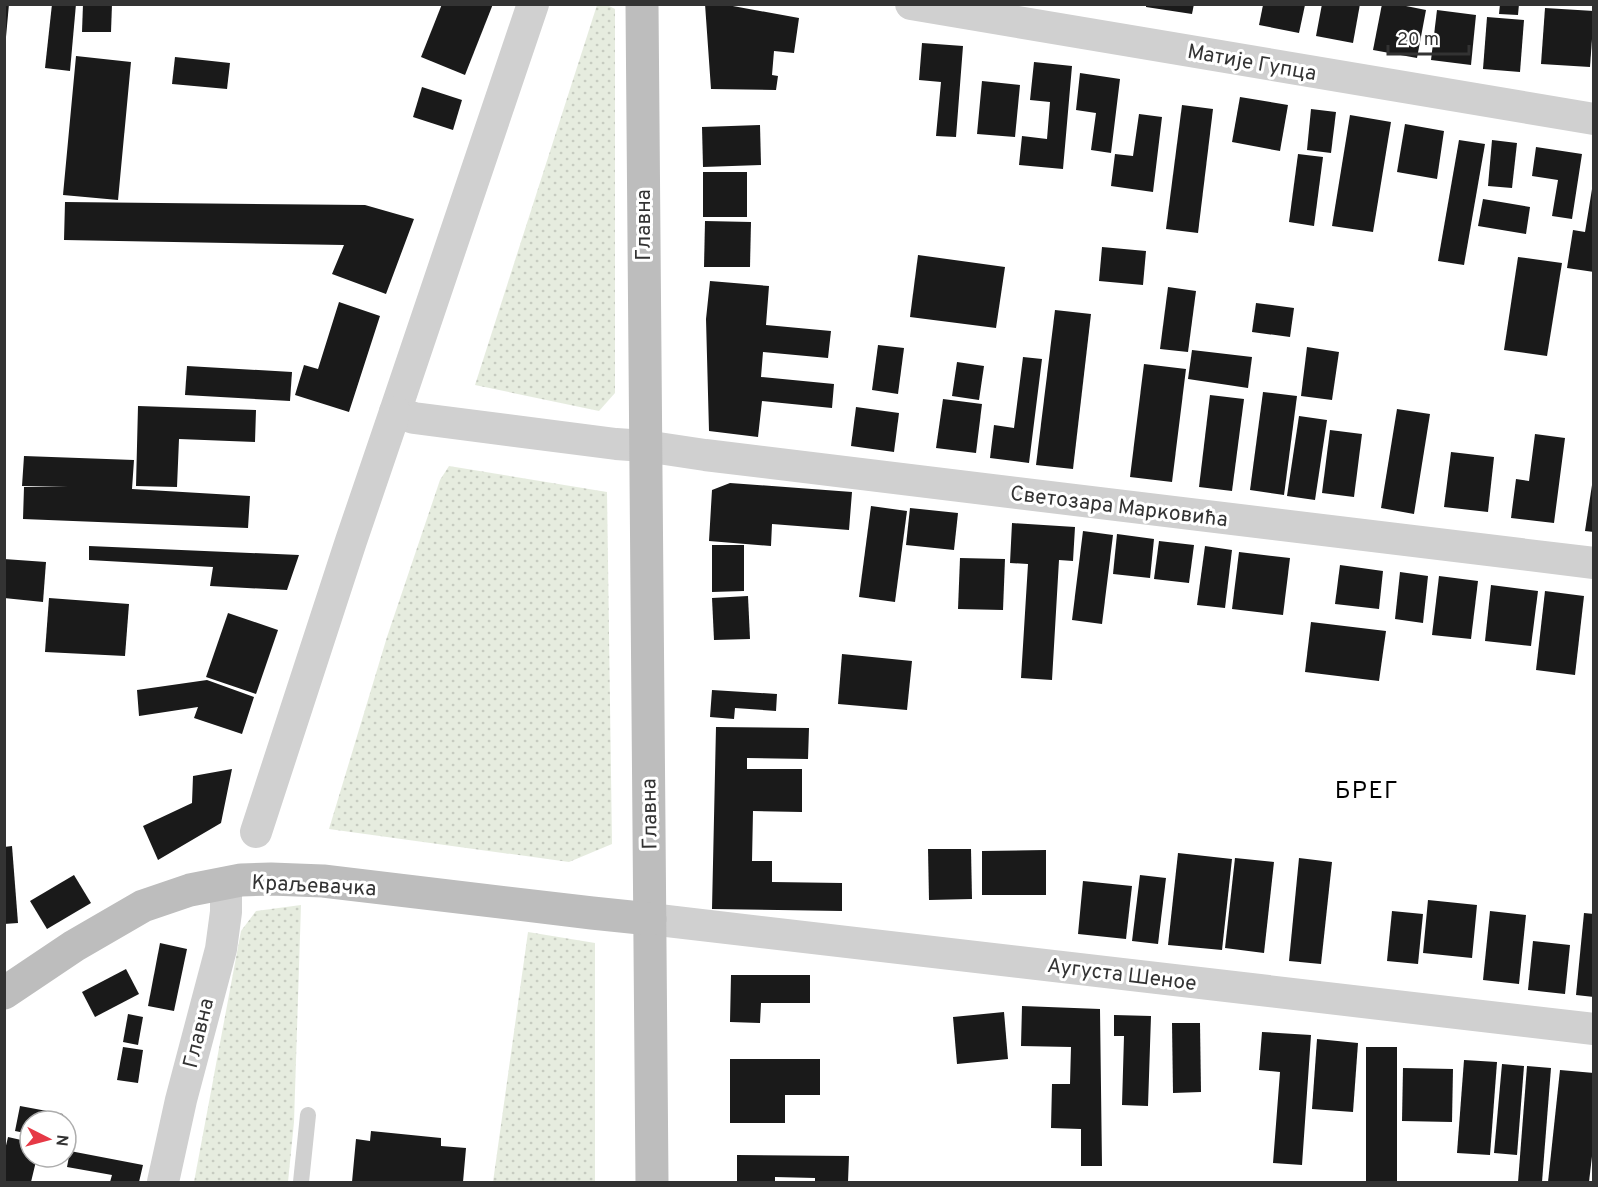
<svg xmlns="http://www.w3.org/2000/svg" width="1598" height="1187" viewBox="0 0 1598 1187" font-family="Overpass,sans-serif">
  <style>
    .grass { fill: url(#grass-dots) }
    .building { fill: #1a1a1a }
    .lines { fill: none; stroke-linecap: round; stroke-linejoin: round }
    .service { stroke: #d0d0d0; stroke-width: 16 }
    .minor { stroke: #d0d0d0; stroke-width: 32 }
    .secondary { stroke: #bdbdbd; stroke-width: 33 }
    .labels { text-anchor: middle; stroke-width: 6; stroke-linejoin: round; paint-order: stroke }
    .street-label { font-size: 21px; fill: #333; stroke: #fff }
    .quarter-label { font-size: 24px; letter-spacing: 1.5px; fill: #000; stroke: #fff }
  </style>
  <defs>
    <pattern id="grass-dots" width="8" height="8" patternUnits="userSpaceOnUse" patternTransform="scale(1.5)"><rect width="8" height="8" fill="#e6ecdf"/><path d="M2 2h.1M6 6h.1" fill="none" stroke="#c6cbc0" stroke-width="1.8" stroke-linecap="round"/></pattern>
  </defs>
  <rect width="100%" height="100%" fill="#fff"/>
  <!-- grass -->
  <g class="grass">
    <path d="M597,5H607L615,9V393L599,411L475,385Z"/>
    <path d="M449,466L607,492L612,844L569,862L329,829L387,637L440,480Z"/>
    <path d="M301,905L294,1122L288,1182H194L241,931L256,911Z"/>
    <path d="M528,932L595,943V1182H493Z"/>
  </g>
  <!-- building -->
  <g class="building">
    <path d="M4,4H9L6,37H4Z"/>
    <path d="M52,4H76L70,71L45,68Z"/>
    <path d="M83,4H112L111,32H82Z"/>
    <path d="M442,4H493L465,75L421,57Z"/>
    <path d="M705,4H722L799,18L794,53L774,51L772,75L778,76L776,90L711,89Z"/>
    <path d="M1146,4H1194L1192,14L1146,7Z"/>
    <path d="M1322,4H1360L1353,43L1316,36Z"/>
    <path d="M1382,4H1396L1426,10L1417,58L1373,50Z"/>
    <path d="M1500,4H1519L1518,15L1499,14Z"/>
    <path d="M1263,5H1305L1299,33L1259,25Z"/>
    <path d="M1545,8L1594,11L1590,67L1541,64Z"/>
    <path d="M1437,10L1476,15L1471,65L1431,60Z"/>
    <path d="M1487,17L1524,20L1520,72L1483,69Z"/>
    <path d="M922,43L963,46L956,137L936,136L941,82L919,80Z"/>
    <path d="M76,56L131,62L118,200L63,195Z"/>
    <path d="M175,57L230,63L227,89L172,84Z"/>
    <path d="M1034,62L1072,66L1063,169L1019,165L1022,136L1047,139L1050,102L1030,100Z"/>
    <path d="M1080,73L1120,79L1111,153L1091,150L1096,113L1076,110Z"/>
    <path d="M982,81L1020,85L1015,137L977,134Z"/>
    <path d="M422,87L462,100L453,130L413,117Z"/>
    <path d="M1240,97L1288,105L1280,151L1232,142Z"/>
    <path d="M1182,105L1213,109L1198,233L1166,229Z"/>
    <path d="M1311,109L1336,112L1331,153L1307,150Z"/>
    <path d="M1139,114L1162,117L1153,192L1111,186L1115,154L1133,156Z"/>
    <path d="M1350,115L1391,122L1373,232L1332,226Z"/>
    <path d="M1405,124L1444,131L1437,179L1397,172Z"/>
    <path d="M760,125L761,165L703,167L702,127Z"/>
    <path d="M1459,140L1485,144L1464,265L1438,261Z"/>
    <path d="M1492,140L1517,143L1512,188L1488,186Z"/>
    <path d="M1536,147L1582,154L1572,219L1552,216L1558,180L1532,176Z"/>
    <path d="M1298,154L1323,157L1314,226L1289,222Z"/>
    <rect x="703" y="172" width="44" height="45"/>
    <path d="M1592,189H1594V272L1567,268L1573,230L1585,232Z"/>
    <path d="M1483,199L1530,207L1526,234L1478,226Z"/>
    <path d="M65,202L365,205L414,219L386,294L332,274L344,245L64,240Z"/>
    <path d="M705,221L751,222L750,267H704Z"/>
    <path d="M1102,247L1146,251L1143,285L1099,281Z"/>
    <path d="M918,255L1005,267L996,328L910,317Z"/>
    <path d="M1518,257L1562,263L1547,356L1504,350Z"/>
    <path d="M710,281L769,286L766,325L831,331L828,358L763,352L761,377L834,384L832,408L762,401L758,437L709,431L706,319Z"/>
    <path d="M1168,287L1196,291L1188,352L1160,349Z"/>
    <path d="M339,302L380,316L349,412L295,395L304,365L318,369Z"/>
    <path d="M1256,303L1294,308L1290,337L1252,332Z"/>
    <path d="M1055,310L1091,314L1073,469L1036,465Z"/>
    <path d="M878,345L904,348L898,394L872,390Z"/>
    <path d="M1307,347L1339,352L1332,400L1301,396Z"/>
    <path d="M1192,350L1252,357L1248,388L1188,379Z"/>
    <path d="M1023,357L1042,359L1029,463L990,458L994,425L1014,428Z"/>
    <path d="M957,362L984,366L979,400L952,396Z"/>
    <path d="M1144,364L1186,369L1172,482L1130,477Z"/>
    <path d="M187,366L292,372L290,401L185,395Z"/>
    <path d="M1263,392L1297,396L1284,495L1250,490Z"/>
    <path d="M1210,395L1244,399L1232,491L1199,487Z"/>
    <path d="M943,399L982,404L976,453L936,448Z"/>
    <path d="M138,406L256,410L255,442L179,439L177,487L136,486Z"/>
    <path d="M856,407L899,413L894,452L851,446Z"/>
    <path d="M1397,409L1430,414L1414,514L1381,508Z"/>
    <path d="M1299,416L1327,420L1315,500L1287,496Z"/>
    <path d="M1330,430L1362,434L1354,497L1322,493Z"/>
    <path d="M1535,434L1565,438L1554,523L1511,518L1516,479L1529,481Z"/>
    <path d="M1451,452L1494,457L1488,512L1444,507Z"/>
    <path d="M24,456L134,460L132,489L250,496L248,528L23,519L24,487H68L22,486Z"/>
    <path d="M730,483L852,492L849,530L772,524L771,546L709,541L712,490Z"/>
    <path d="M1592,485H1594V532L1585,531Z"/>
    <path d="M871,506L907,511L895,602L859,597Z"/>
    <path d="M910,508L958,513L954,550L906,545Z"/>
    <path d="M1012,523L1075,527L1073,561L1059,560L1052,680L1021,678L1028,564L1010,563Z"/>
    <path d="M1083,531L1113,535L1102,624L1072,620Z"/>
    <path d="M1117,534L1154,539L1150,578L1113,574Z"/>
    <path d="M1159,541L1194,545L1189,583L1154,579Z"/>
    <path d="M712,545H744V591L712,592Z"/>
    <path d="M89,546L299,555L287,590L210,586L213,567L89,560Z"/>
    <path d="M1205,546L1232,550L1225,608L1197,605Z"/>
    <path d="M1239,552L1290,558L1283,615L1232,609Z"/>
    <path d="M960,558L1005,559L1003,610L958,609Z"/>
    <path d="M4,559L46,562L43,602L4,598Z"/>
    <path d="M1340,565L1383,571L1379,609L1335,604Z"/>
    <path d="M1400,572L1428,576L1423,623L1395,619Z"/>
    <path d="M1439,576L1478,581L1471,639L1432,635Z"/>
    <path d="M1491,585L1538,591L1531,646L1485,641Z"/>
    <path d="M1545,591L1584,596L1575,675L1536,670Z"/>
    <path d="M748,596L750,639L714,640L712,598Z"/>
    <path d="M49,598L129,604L125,656L45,652Z"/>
    <path d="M228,613L278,630L256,694L206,677Z"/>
    <path d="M1311,622L1386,631L1379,681L1305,672Z"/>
    <path d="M842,654L912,661L907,710L838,704Z"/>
    <path d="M207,680L254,697L242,734L194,718L198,707L139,716L137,690Z"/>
    <path d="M712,690L777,694L776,711L735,708L734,719L710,717Z"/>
    <path d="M716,727L809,728L808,759L747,758V769H802V812L753,811L752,861H772V882L842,883V911L712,909Z"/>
    <path d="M232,769L221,823L158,860L143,826L192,803L193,776Z"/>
    <path d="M12,846L18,923L4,924V847Z"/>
    <path d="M928,849H971L972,899L929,900Z"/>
    <path d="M1046,850V895H982V851Z"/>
    <path d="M1178,853L1232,859L1222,950L1168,945Z"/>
    <path d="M1235,858L1274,862L1264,953L1225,948Z"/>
    <path d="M1299,858L1332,862L1321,964L1289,961Z"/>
    <path d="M74,875L91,903L47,929L30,901Z"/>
    <path d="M1140,875L1166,878L1158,944L1132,941Z"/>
    <path d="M1083,881L1132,886L1126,939L1078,934Z"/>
    <path d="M1428,900L1477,905L1472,958L1423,953Z"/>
    <path d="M1392,911L1423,914L1418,964L1387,961Z"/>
    <path d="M1490,911L1526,915L1519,984L1483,980Z"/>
    <path d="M1584,913L1594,914V997L1576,995Z"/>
    <path d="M1533,941L1570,945L1565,994L1528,990Z"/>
    <path d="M160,943L187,949L174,1011L148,1006Z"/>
    <path d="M126,969L139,994L95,1017L82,992Z"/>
    <path d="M731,975H810V1003H761L760,1023L730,1022Z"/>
    <path d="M1022,1006L1100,1009L1102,1166H1081V1129L1051,1128L1052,1084H1070L1071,1047L1021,1046Z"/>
    <path d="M1004,1012L1008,1059L957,1064L953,1017Z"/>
    <path d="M128,1014L143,1017L138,1045L123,1042Z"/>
    <path d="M1114,1015L1151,1016L1148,1106L1122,1105L1124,1036H1114Z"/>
    <path d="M1172,1023H1200L1201,1092L1173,1093Z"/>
    <path d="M1262,1032L1311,1035L1302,1165L1273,1163L1280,1072L1259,1070Z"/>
    <path d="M1317,1039L1358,1043L1353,1112L1312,1109Z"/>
    <path d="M123,1047L143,1050L138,1083L117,1080Z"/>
    <rect x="1366" y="1047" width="31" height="135"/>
    <path d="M730,1059H820V1095H785V1123H730Z"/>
    <path d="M1464,1060L1497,1062L1490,1155L1457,1153Z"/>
    <path d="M1502,1064L1524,1066L1517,1155L1494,1153Z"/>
    <path d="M1527,1066L1551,1068L1542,1182H1518Z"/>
    <path d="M1403,1068L1453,1069L1452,1122L1402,1121Z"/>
    <path d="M1560,1070L1594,1073V1139L1589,1182H1548Z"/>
    <path d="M20,1106L63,1114L62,1121H30V1134L15,1131Z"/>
    <path d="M371,1131L441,1138V1146L466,1148L463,1182H352L356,1139L370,1141Z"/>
    <path d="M8,1137L30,1142V1157H37L31,1182H4V1154Z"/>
    <path d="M70,1151L143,1165L139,1182H110L112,1175L67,1167Z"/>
    <path d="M737,1155L849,1156L848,1182H815V1178L775,1177V1182H737Z"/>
  </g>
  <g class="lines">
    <!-- service -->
    <path class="service" d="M301,1182L308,1115"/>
    <!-- minor -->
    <g class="minor">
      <path d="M533,4L395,412L414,418L616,444L645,446L705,455L1594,563"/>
      <path d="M911,4L1594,119"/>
      <path d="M256,832L351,541L395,412"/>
      <path d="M650,919L1594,1029"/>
      <path d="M163,1182L181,1100L221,949L226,912V883"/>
    </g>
    <!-- secondary -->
    <g class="secondary">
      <path d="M642,4L652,1182"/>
      <path d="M4,993L74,946L143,906L190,890L241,880L271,879L323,881L592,913L650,919"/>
    </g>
  </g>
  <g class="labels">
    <!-- street labels -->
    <g class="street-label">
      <text transform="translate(1252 62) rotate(10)" y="7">Матије Гупца</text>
      <text transform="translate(643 225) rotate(-90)" y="7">Главна</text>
      <text transform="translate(1119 506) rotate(7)" y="7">Светозара Марковића</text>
      <text transform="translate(649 814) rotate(-91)" y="7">Главна</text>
      <text transform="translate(314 885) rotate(3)" y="7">Краљевачка</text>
      <text transform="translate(1122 974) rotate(7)" y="7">Аугуста Шеное</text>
      <text transform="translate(198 1033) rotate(-76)" y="7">Главна</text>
    </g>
    <!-- quarter labels -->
    <g class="quarter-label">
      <text x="1367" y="798">БРЕГ</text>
    </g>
  </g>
  <!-- border -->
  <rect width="1598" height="1187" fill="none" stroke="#333333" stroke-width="12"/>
  <!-- north arrow -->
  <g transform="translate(48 1139) rotate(96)"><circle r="28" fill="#ffffff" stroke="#adadad" stroke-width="1.5"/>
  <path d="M0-4.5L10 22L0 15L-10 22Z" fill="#e63946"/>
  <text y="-9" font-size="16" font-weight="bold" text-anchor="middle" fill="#333333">N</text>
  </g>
  <!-- scale -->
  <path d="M1388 45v9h81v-9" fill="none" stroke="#333333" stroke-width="3"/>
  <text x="1397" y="45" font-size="18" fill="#333333" stroke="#ffffff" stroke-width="4.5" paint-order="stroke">20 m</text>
</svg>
